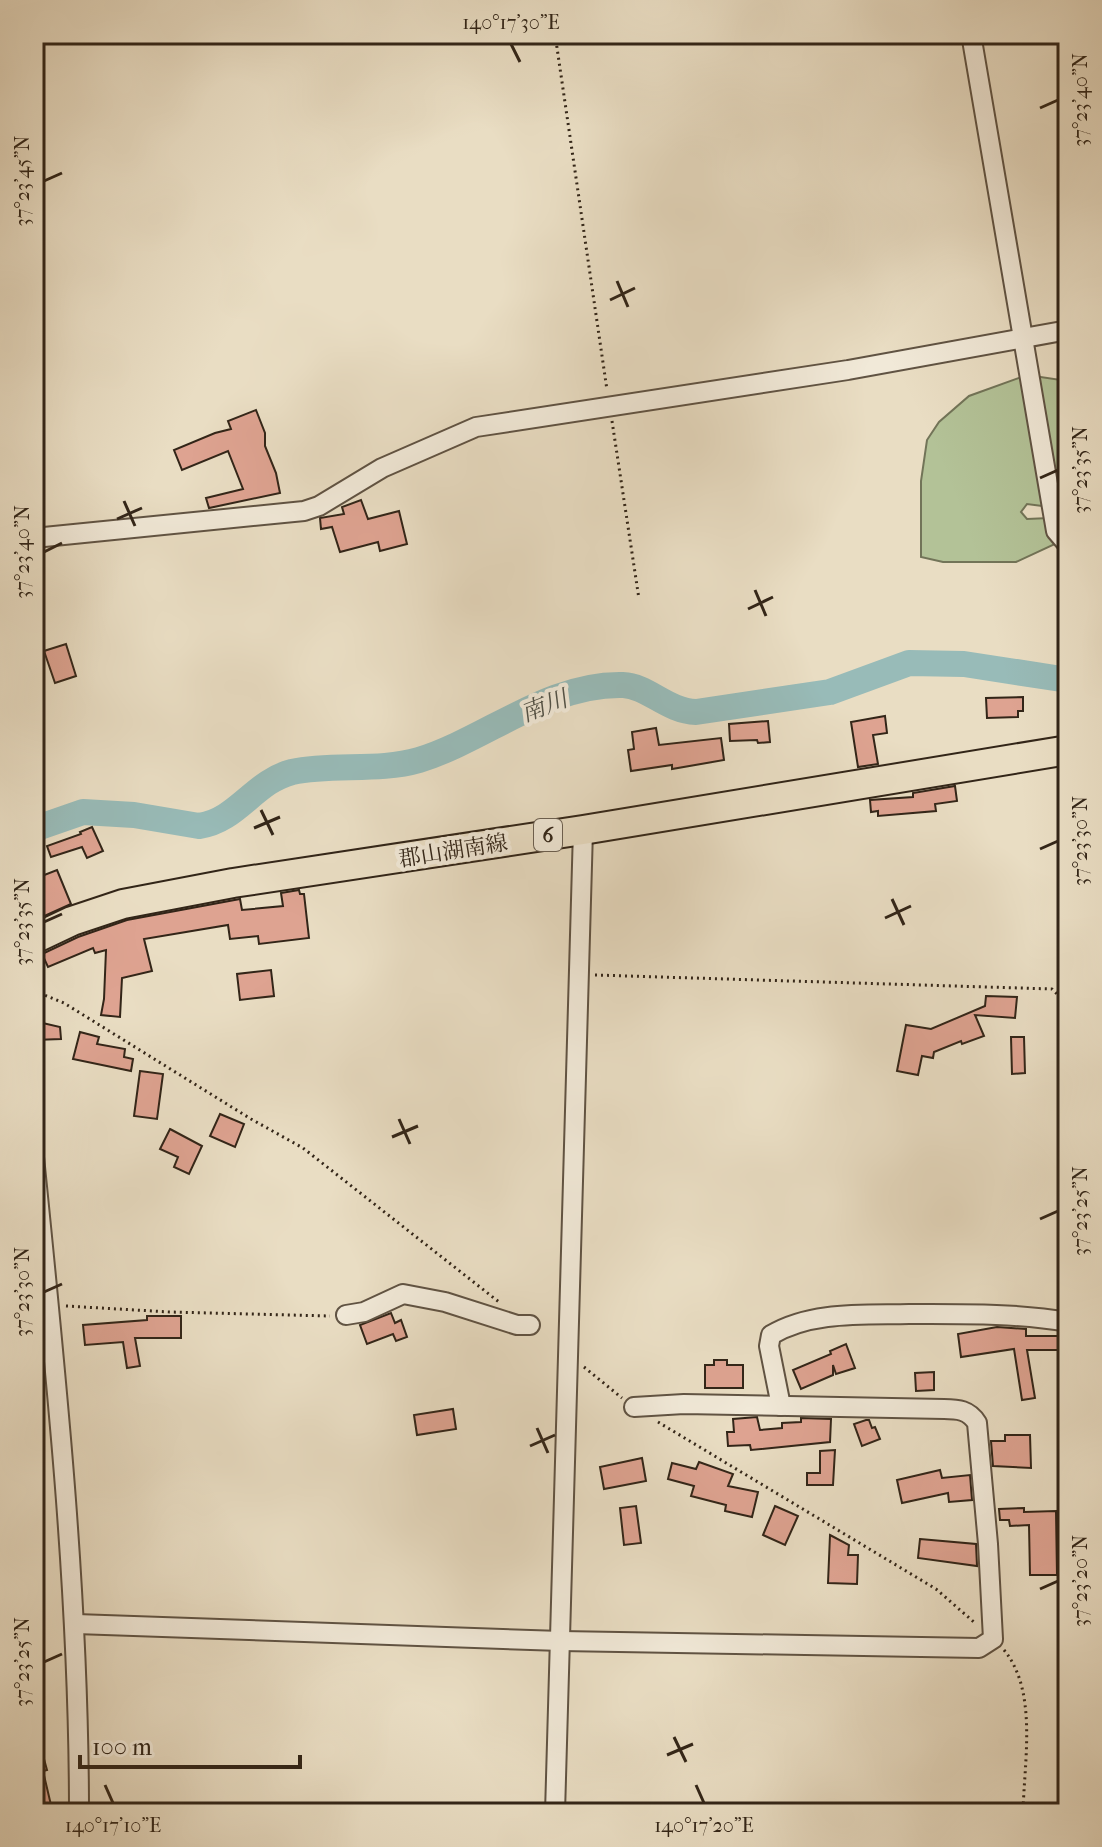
<svg xmlns="http://www.w3.org/2000/svg" width="1102" height="1847" viewBox="0 0 1102 1847" font-family="'IM FELL French Canon','Noto Serif JP',serif">
  <style>
    .green { fill: #b3c297; stroke: #727458; stroke-width: 2 }
    .lines { fill: none; stroke-linecap: round; stroke-linejoin: round }
    .river { stroke: #98bbb8; stroke-width: 26 }
    .building { fill: #dea391; stroke: #322518; stroke-width: 2 }
    .minor-casing { stroke: #605343; stroke-width: 22 }
    .primary-casing { stroke: #322518; stroke-width: 32 }
    .path { stroke: #322518; stroke-width: 3; stroke-dasharray: 2 4; stroke-linecap: butt }
    .minor { stroke: #f1e9d8; stroke-width: 18 }
    .primary { stroke: #e9ddc3; stroke-width: 28 }
    .ticks { fill: none; stroke: #322518; stroke-width: 3 }
    .labels { text-anchor: middle; stroke-width: 8; stroke-linejoin: round; paint-order: stroke }
    .shield { fill: #f1e9d8; stroke: #6b6052; stroke-width: 2 }
    .shield-label { font-size: 20px; font-weight: bold; fill: #322518 }
    .street-label { font-size: 22px; fill: #322518; stroke: #f1e9d8 }
    .water-label { font-size: 24px; font-style: italic; fill: #515248; stroke: #f1e9d8 }
    .neatline { fill: none; stroke: #322518; stroke-width: 3 }
    .ticks-label { font-size: 20px; text-anchor: middle; fill: #322518 }
  </style>
  <rect width="100%" height="100%" fill="#e9ddc3"/>
  <filter id="stains"><feTurbulence type="fractalNoise" baseFrequency=".0025" numOctaves="4"/><feColorMatrix values="0 0 0 0 .2 0 0 0 0 .09 0 0 0 0 .02 0 0 0 .5 -.17"/></filter>
  <radialGradient id="worn" r=".72"><stop offset=".6" stop-color="#630" stop-opacity="0"/><stop offset="1" stop-color="#630" stop-opacity=".3"/></radialGradient>
  <!-- green -->
  <path class="green" d="M1027,375L1068,381V520L1050,507L1027,504L1021,512L1027,519L1049,518L1055,544L1016,562H943L921,557V481L927,440L939,422L969,396Z"/>
  <g class="lines">
    <!-- river -->
    <path class="river" d="M34,829L83,812L134,815L199,826C237,821 255,781 292,772C333,763 378,772 419,760C487,739 548,683 623,685C648,686 667,711 696,712L830,692L909,663L964,664L1068,680"/>
  </g>
  <!-- building -->
  <g class="building">
    <path d="M256,410L265,433V446L276,473L280,493L209,508L206,498L243,489L228,451L182,470L174,450L215,433L231,429L228,421Z"/>
    <path d="M361,500L368,519L399,511L407,544L380,551L378,542L340,552L332,527L321,529L320,518L344,514L342,507Z"/>
    <path d="M66,644L76,676L55,683L44,651Z"/>
    <path d="M1023,697V711H1018V717L987,718L986,698Z"/>
    <path d="M885,716L887,733L873,735L878,764L858,767L851,722Z"/>
    <path d="M768,721L770,742L758,743L757,740L730,741L729,724Z"/>
    <path d="M656,728L659,745L721,738L724,760L672,769V765L631,771L628,750L634,749L632,732Z"/>
    <path d="M955,786L957,801L935,804L936,811L878,816V811L871,812L870,800L913,797V793Z"/>
    <path d="M92,827L103,851L87,858L82,847L51,857L47,846L81,834L80,832Z"/>
    <path d="M57,870L71,904L40,918L34,903V879Z"/>
    <path d="M299,890L300,894H304L309,938L259,944L258,936L230,939L228,925L144,939L152,971L122,978L120,1017L101,1015L104,999L106,950L95,953L93,948L48,967L42,954L78,937L127,920L240,899L242,910L283,906L281,893Z"/>
    <path d="M271,970L274,996L240,1000L237,974Z"/>
    <path d="M986,996L1017,997L1015,1018L975,1015L984,1036L962,1044L961,1041L934,1052L933,1058L922,1056L918,1075L897,1071L906,1025L931,1029L985,1006Z"/>
    <path d="M34,1021L60,1027L61,1039L34,1040Z"/>
    <path d="M80,1032L99,1037L97,1044L125,1049L124,1057L133,1059L131,1071L73,1059Z"/>
    <path d="M1011,1037H1024L1025,1073L1012,1074Z"/>
    <path d="M140,1071L163,1074L157,1119L134,1116Z"/>
    <path d="M220,1114L244,1124L235,1147L210,1136Z"/>
    <path d="M170,1129L202,1146L189,1174L174,1167L178,1157L160,1149Z"/>
    <path d="M391,1313L395,1323L401,1320L407,1337L396,1341L393,1334L367,1344L360,1325Z"/>
    <path d="M147,1316H181V1338H135L140,1366L127,1368L123,1342L85,1345L83,1325L147,1320Z"/>
    <path d="M997,1327L1026,1329V1336H1068V1350H1027L1035,1398L1022,1400L1014,1349L961,1357L958,1334Z"/>
    <path d="M846,1344L855,1368L836,1374L833,1365V1375L801,1389L793,1370L831,1354L830,1351Z"/>
    <path d="M714,1360H727V1365H743V1388H705V1365H714Z"/>
    <path d="M934,1372V1390L916,1391L915,1373Z"/>
    <path d="M453,1409L456,1429L417,1435L414,1415Z"/>
    <path d="M757,1417L760,1430L782,1428V1423L801,1422V1418L831,1419L830,1442L751,1450L750,1445L728,1446L727,1432H734L733,1419Z"/>
    <path d="M866,1420H869L872,1428L875,1427L880,1439L862,1446L854,1424Z"/>
    <path d="M1005,1435H1030L1031,1468L993,1466L991,1441H1005Z"/>
    <path d="M835,1450L833,1485H807V1473H820V1451Z"/>
    <path d="M642,1458L646,1481L604,1489L600,1467Z"/>
    <path d="M699,1462L733,1474L728,1486L758,1492L752,1517L725,1511L726,1505L691,1496L694,1486L668,1479L672,1463L696,1469Z"/>
    <path d="M940,1470L942,1478L970,1475L972,1500L949,1502L948,1493L902,1503L897,1480Z"/>
    <path d="M636,1506L641,1543L624,1545L620,1508Z"/>
    <path d="M775,1506L798,1516L785,1545L763,1535Z"/>
    <path d="M1024,1508V1512L1056,1511L1057,1575H1030L1029,1525L1010,1526L1009,1520H1000L999,1509Z"/>
    <path d="M830,1535L849,1545L848,1555H858L857,1584L828,1583Z"/>
    <path d="M920,1539L976,1544L977,1566L918,1558Z"/>
    <path d="M38,1737L47,1770L43,1771L51,1805L34,1809V1738Z"/>
  </g>
  <g class="lines">
    <!-- minor casing -->
    <g class="minor-casing">
      <g id="minor">
        <path d="M971,34L1056,531L1068,545"/>
        <path d="M34,538L304,511L319,506L382,468L476,427L848,370L1068,330"/>
        <path d="M34,1157C56,1375 79,1593 79,1813"/>
        <path d="M346,1315L364,1312L403,1294L445,1302L517,1325H530"/>
        <path d="M781,1406L769,1346L771,1335C811,1311 863,1315 909,1314C962,1314 1016,1313 1068,1322"/>
        <path d="M76,1624L561,1641L979,1648L993,1639L988,1544L977,1423C969,1410 958,1409 944,1409L684,1404L634,1407"/>
        <path d="M555,1813L583,830"/>
      </g>
    </g>
    <!-- primary casing -->
    <g class="primary-casing">
      <path id="primary" d="M34,939L72,921L123,904L233,883L583,830L1068,750"/>
    </g>
    <!-- path -->
    <g class="path">
      <path d="M555,34L607,390"/>
      <path d="M612,421L639,599"/>
      <path d="M595,975L1052,989L1061,998L1060,1079H1068"/>
      <path d="M34,991L64,1003L251,1119L303,1148L499,1302"/>
      <path d="M66,1306L170,1312L330,1316"/>
      <path d="M584,1367L622,1398"/>
      <path d="M658,1422L936,1589L975,1623"/>
      <path d="M1004,1650C1038,1691 1024,1762 1023,1813"/>
    </g>
    <!-- minor -->
    <use href="#minor" class="minor"/>
    <!-- primary -->
    <use href="#primary" class="primary"/>
  </g>
  <!-- ticks -->
  <path class="ticks" d="M511,44L520,62M1040,108L1058,100M44,181L62,173M617,281L628,307M610,300L635,288M1040,478L1058,470M124,501L135,526M117,519L142,508M44,552L62,543M755,590L766,616M748,609L773,597M261,810L273,835M254,828L280,817M1040,849L1058,841M892,899L904,925M885,918L911,906M44,922L62,914M399,1119L410,1144M392,1137L418,1126M1040,1219L1058,1211M44,1292L62,1284M537,1428L548,1453M530,1446L555,1435M1040,1589L1058,1581M44,1662L62,1654M674,1737L686,1762M667,1755L693,1744M105,1785L113,1803M696,1785L704,1803"/>
  <g class="labels">
    <!-- shield labels -->
    <rect class="shield" x="534" y="819" width="28" height="32" rx="6"/>
    <g class="shield-label">
      <text x="548" y="842">6</text>
    </g>
    <!-- street labels -->
    <g class="street-label">
      <text transform="translate(453 850) rotate(-9)" y="8">郡山湖南線</text>
    </g>
    <!-- water labels -->
    <g class="water-label">
      <text transform="translate(544 706) rotate(-21)" y="8">南川</text>
    </g>
  </g>
  <!-- margin -->
  <rect width="1102" height="1847" fill="none" stroke="#e9ddc3" stroke-width="88"/>
  <!-- scale -->
  <path d="M80 1755v12h220v-12" fill="none" stroke="#322518" stroke-width="4"/>
  <text x="92" y="1755" font-size="24" fill="#322518" stroke="#f1e9d8" stroke-width="6" paint-order="stroke">100 m</text>
  <rect x="44" y="44" width="1014" height="1759" class="neatline"/>
  <g class="ticks-label">
    <text x="511" y="29">140°17'30"E</text>
    <text transform="translate(1080 100) rotate(-90)" y="7">37°23'40"N</text>
    <text transform="translate(22 181) rotate(-90)" y="7">37°23'45"N</text>
    <text transform="translate(1080 470) rotate(-90)" y="7">37°23'35"N</text>
    <text transform="translate(22 552) rotate(-90)" y="7">37°23'40"N</text>
    <text transform="translate(1080 841) rotate(-90)" y="7">37°23'30"N</text>
    <text transform="translate(22 922) rotate(-90)" y="7">37°23'35"N</text>
    <text transform="translate(1080 1211) rotate(-90)" y="7">37°23'25"N</text>
    <text transform="translate(22 1292) rotate(-90)" y="7">37°23'30"N</text>
    <text transform="translate(1080 1581) rotate(-90)" y="7">37°23'20"N</text>
    <text transform="translate(22 1662) rotate(-90)" y="7">37°23'25"N</text>
    <text x="113" y="1832">140°17'10"E</text>
    <text x="704" y="1832">140°17'20"E</text>
  </g>
  <rect width="100%" height="100%" filter="url(#stains)"/>
  <rect width="100%" height="100%" fill="url(#worn)"/>
</svg>
